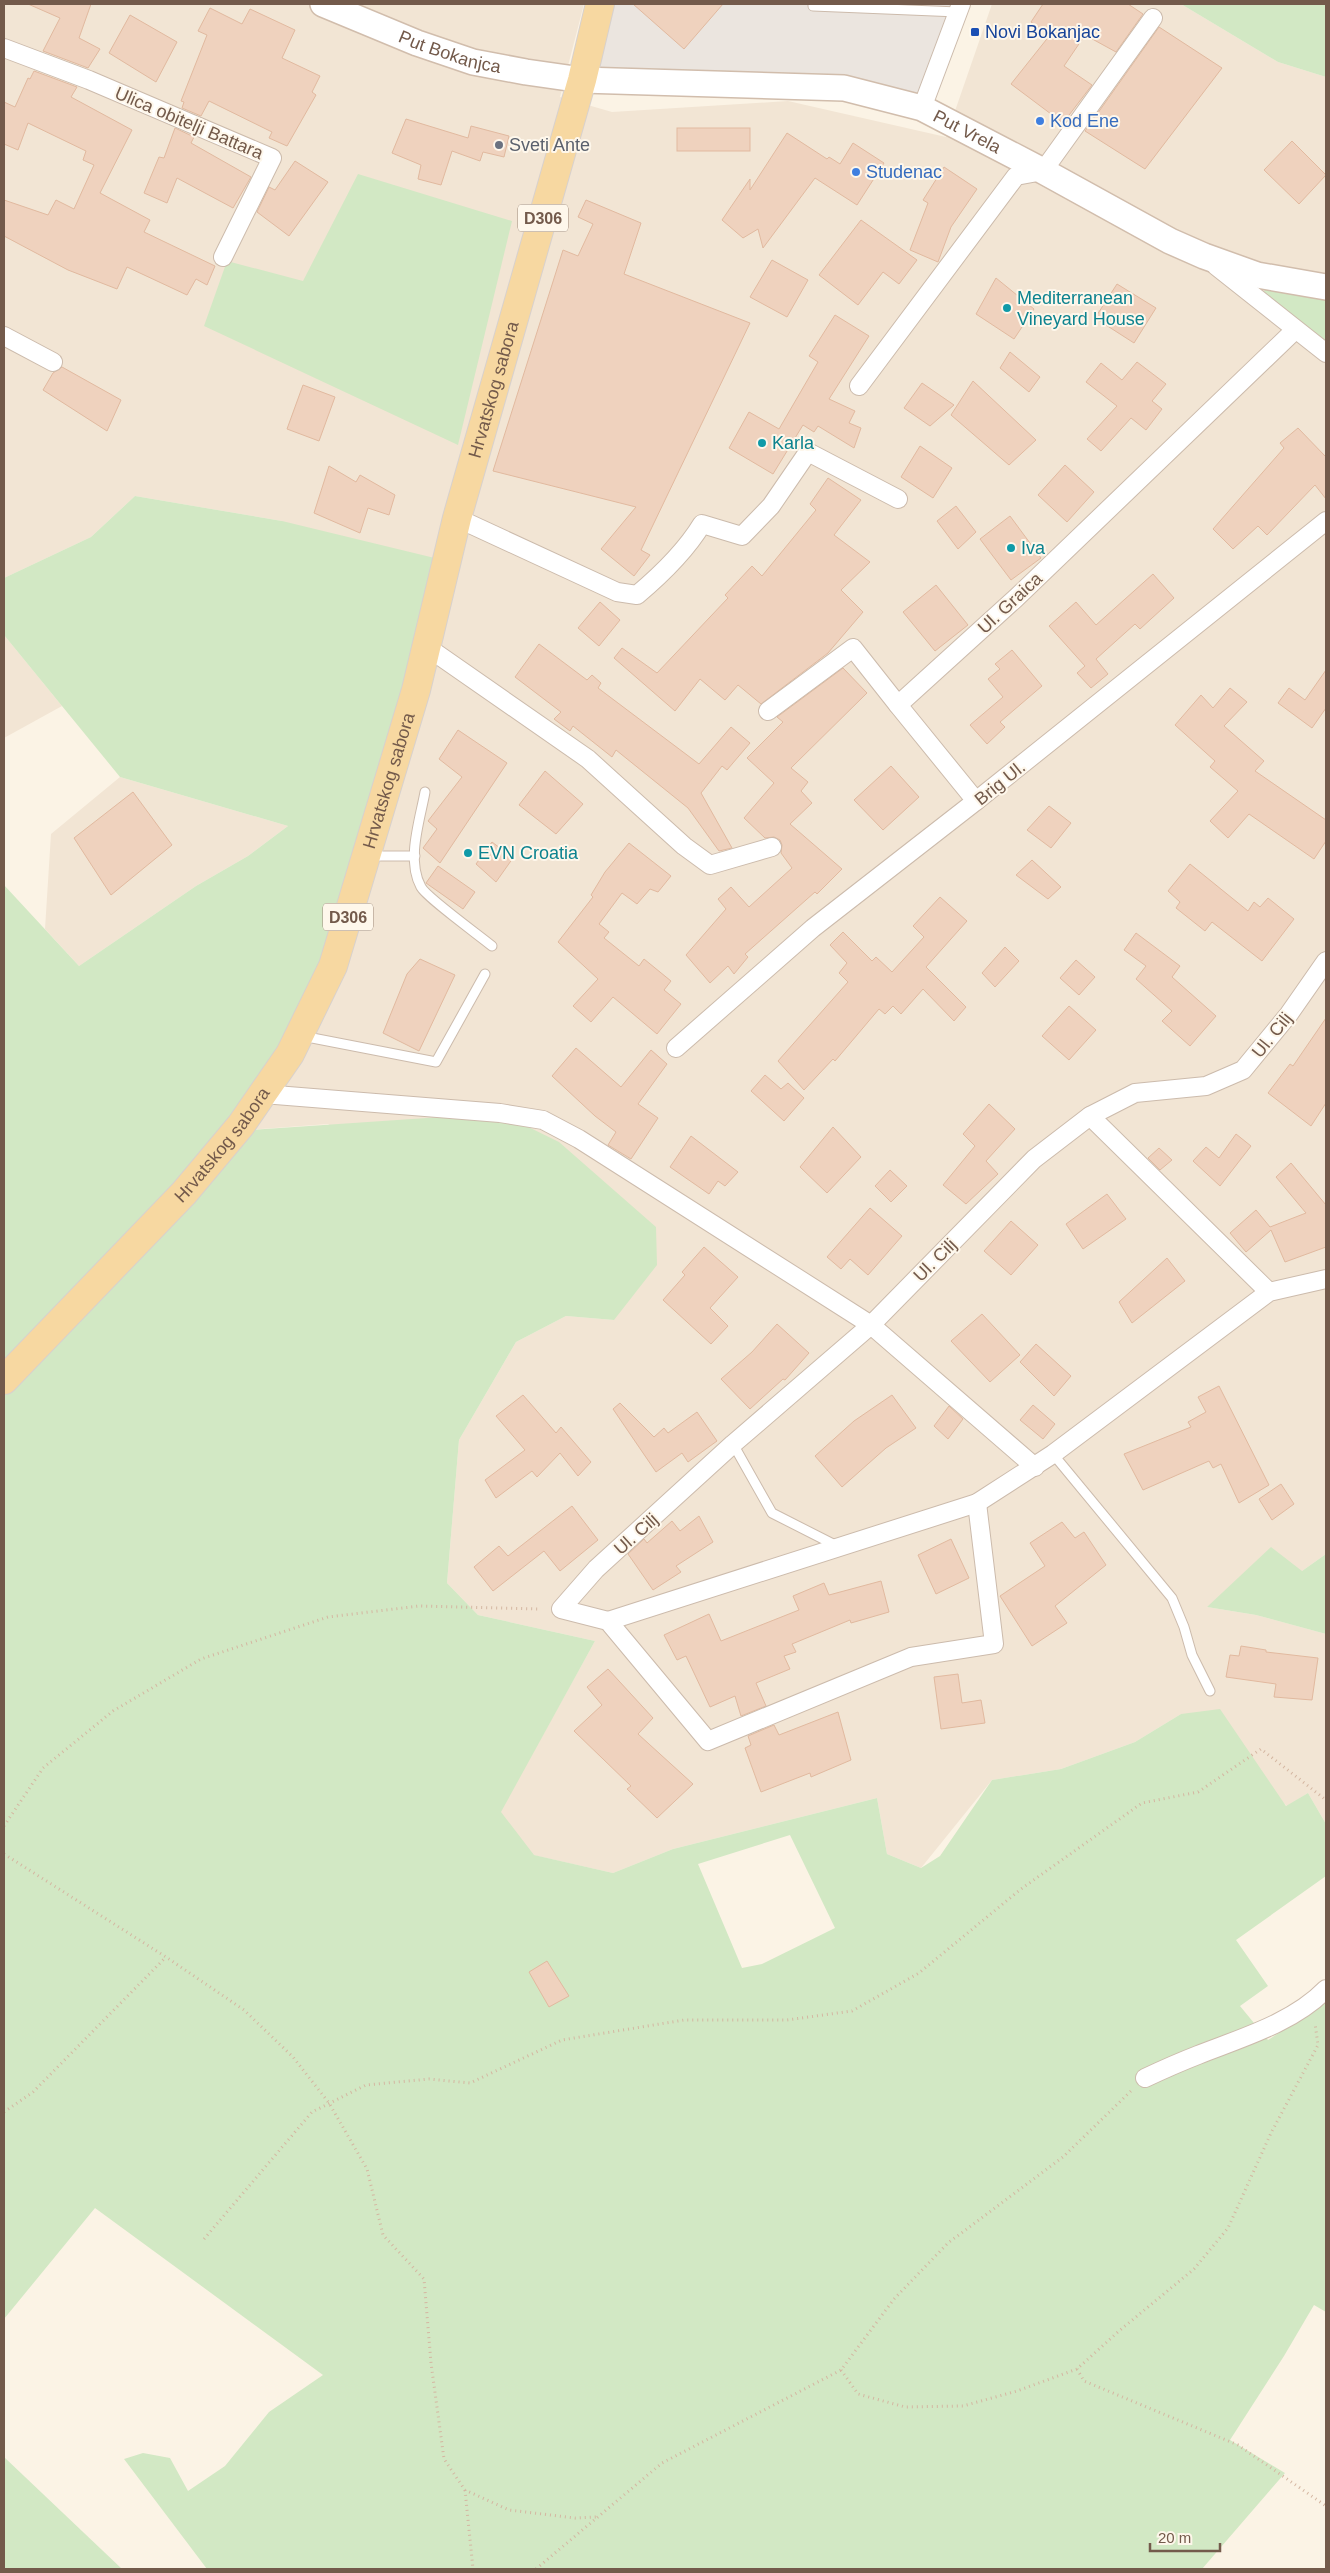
<svg xmlns="http://www.w3.org/2000/svg" width="1330" height="2573" viewBox="0 0 1330 2573" font-family="Arial,sans-serif">
  <style>
    .residential { fill: #f2e5d4 }
    .industrial { fill: #ebe5df }
    .green { fill: #d2e8c4; fill-rule: evenodd }
    .building { fill: #efd2be; stroke: #e1b99f }
    .lines { fill: none; stroke-linecap: round; stroke-linejoin: round }
    .service-casing { stroke: #ccbbac; stroke-width: 11 }
    .minor-casing { stroke: #ccbbac; stroke-width: 20 }
    .secondary-casing { stroke: #d1bdac; stroke-width: 28 }
    .primary-casing { stroke: #d8d1cd; stroke-width: 30 }
    .path { stroke: #d4b6a1; stroke-width: 3; stroke-dasharray: 1 4; stroke-linecap: butt }
    .service { stroke: #fff; stroke-width: 9 }
    .minor { stroke: #fff; stroke-width: 18 }
    .secondary { stroke: #fff; stroke-width: 25 }
    .primary { stroke: #f7d8a1; stroke-width: 28 }
    .transit-dot { fill: #1a4fb4; stroke: #fef7eb; stroke-width: 2 }
    .shop-dot { fill: #3f7fe0; stroke: #fef7eb; stroke-width: 2 }
    .worship-dot { fill: #6b7280; stroke: #fef7eb; stroke-width: 2 }
    .culture-dot { fill: #0f9aa8; stroke: #fef7eb; stroke-width: 2 }
    .labels { text-anchor: middle; stroke-width: 4; stroke-linejoin: round; paint-order: stroke }
    .shield { fill: #fef7eb; stroke: #9d897b; stroke-width: 1 }
    .shield-label { font-size: 16px; font-weight: bold; fill: #735a4b }
    .transit-label { font-size: 18px; fill: #164399; stroke: #fef7eb; text-anchor: start }
    .street-label { font-size: 18px; fill: #735a4b; stroke: #fef7eb }
    .shop-label { font-size: 18px; fill: #366cbe; stroke: #fef7eb; text-anchor: start }
    .worship-label { font-size: 18px; fill: #5b616d; stroke: #fef7eb; text-anchor: start }
    .culture-label { font-size: 18px; fill: #0d838f; stroke: #fef7eb; text-anchor: start }
  </style>
  <rect width="100%" height="100%" fill="#fbf3e5"/>
  <!-- residential -->
  <g class="residential">
    <path d="M4,4H584L560,97L612,112L788,101L946,137L992,4H1181L1278,62L1326,77V1554L1302,1571L1207,1607L1256,1615L1326,1634V1824L1308,1793L1287,1806L1181,1714L1135,1742L1061,1769L992,1780L921,1868L887,1854L877,1798L673,1849L613,1873L533,1855L500,1812L595,1641L478,1615L447,1583L459,1440L516,1342L566,1316L614,1320L328,1124L248,1130L333,966L282,521L135,496L91,537L4,578Z"/>
    <path d="M4,635L62,706L4,738Z"/>
    <path d="M120,777L288,826L248,856L196,886L79,966L45,929L51,834Z"/>
  </g>
  <!-- industrial -->
  <path class="industrial" d="M598,4H963L922,108L582,80Z"/>
  <!-- green -->
  <g class="green">
    <path d="M1181,4H1326V77L1278,62Z"/>
    <path d="M358,174L512,221L458,445L204,326L227,261L303,281Z"/>
    <path d="M1266,288L1326,299V341L1263,293Z"/>
    <path d="M135,496L282,521L447,561L333,966L249,1130L500,1113L559,1142L656,1227L657,1265L614,1320L566,1316L516,1342L459,1440L447,1583L478,1615L595,1641L501,1812L534,1855L613,1873L673,1849L877,1798L887,1854L921,1868L940,1856L992,1780L1061,1769L1135,1742L1181,1714L1220,1709L1286,1806L1308,1793L1326,1824V1876L1236,1940L1268,1986L1240,2006L1268,2040L1326,2002V2312L1314,2305L1284,2356L1230,2440L1285,2473L1202,2569H207L124,2459L143,2453L170,2458L188,2491L225,2466L269,2412L323,2375L95,2208L4,2319V885L79,966L196,886L248,856L288,826L120,777L4,635V578L91,537ZM790,1835L835,1928L762,1964L742,1968L698,1864Z"/>
    <path d="M1271,1547L1302,1571L1326,1554V1634L1256,1615L1207,1607Z"/>
    <path d="M4,2457L122,2569H4Z"/>
  </g>
  <!-- building -->
  <g class="building">
    <path d="M28,4H91L79,38L100,49L88,68L43,51L60,18Z"/>
    <path d="M633,4H723L684,49Z"/>
    <path d="M1043,4H1128L1143,14L1116,52L1085,35L1064,66L1092,85L1063,123L1011,84L1050,35L1031,22Z"/>
    <path d="M210,8L242,24L250,9L295,30L282,58L320,76L312,92L316,95L287,146L269,138L272,132L209,101L201,116L182,108L184,102L181,101L207,35L198,31Z"/>
    <path d="M130,15L177,42L156,82L109,53Z"/>
    <path d="M1159,27L1222,68L1145,169L1085,131Z"/>
    <path d="M34,71L77,87L71,97L132,130L100,193L150,220L144,232L215,266L207,285L196,279L187,295L127,267L117,289L68,270L4,236V200L48,215L56,200L74,209L94,165L83,160L86,151L28,123L18,150L4,144V102L15,107L28,78L30,79Z"/>
    <path d="M406,119L468,138L471,126L509,136L504,157L483,152L480,161L452,151L441,185L418,179L421,165L392,153Z"/>
    <path d="M175,128L194,137L191,143L251,177L233,208L177,178L167,203L144,193L159,157L164,158Z"/>
    <rect x="677" y="128" width="73" height="23"/>
    <path d="M787,133L827,159L829,157L840,164L853,143L884,163L857,205L815,178L763,248L758,229L743,238L722,220L750,179V190Z"/>
    <path d="M1292,141L1326,175L1299,204L1264,170Z"/>
    <path d="M295,161L328,182L289,236L257,212L269,187L275,190Z"/>
    <path d="M944,167L977,189L951,227L938,262L910,250L928,203L923,200Z"/>
    <path d="M586,200L641,223L624,274L750,323L641,550L650,555L634,576L601,549L636,507L493,471L563,250L578,256L593,224L578,217Z"/>
    <path d="M861,220L917,260L899,284L883,272L858,305L819,275Z"/>
    <path d="M772,260L808,280L787,317L750,297Z"/>
    <path d="M996,278L1034,309L1014,339L976,314Z"/>
    <path d="M1117,284L1156,308L1134,343L1095,318Z"/>
    <path d="M835,315L869,336L829,399L855,411L849,423L861,428L854,448L818,426L814,432L803,425L773,474L729,448L749,412L779,429L818,362L809,356Z"/>
    <path d="M1010,352L1040,377L1029,392L1000,368Z"/>
    <path d="M1137,362L1166,384L1152,401L1162,409L1146,430L1131,418L1101,451L1087,439L1117,406L1086,382L1101,363L1122,380Z"/>
    <path d="M62,367L121,400L107,431L43,390L53,373Z"/>
    <path d="M973,381L1036,440L1009,465L951,415Z"/>
    <path d="M922,383L954,405L930,426L904,408Z"/>
    <path d="M303,385L335,397L319,441L287,429Z"/>
    <path d="M1298,428L1326,457V499L1315,485L1267,535L1258,526L1233,549L1213,529L1284,448L1280,443Z"/>
    <path d="M920,446L952,468L933,498L901,477Z"/>
    <path d="M1065,465L1094,492L1067,522L1038,495Z"/>
    <path d="M329,466L356,482L360,475L395,495L389,515L368,508L360,533L314,513Z"/>
    <path d="M828,478L861,500L834,535L870,562L841,590L863,612L828,653L761,704L738,685L725,700L700,679L675,711L614,658L622,648L657,673L728,598L725,595L752,566L762,576L816,510L810,504Z"/>
    <path d="M956,506L976,532L958,549L937,521Z"/>
    <path d="M1010,516L1041,558L1011,580L980,539Z"/>
    <path d="M1153,574L1174,598L1140,629L1135,624L1096,659L1108,674L1091,688L1077,673L1085,666L1049,626L1076,602L1096,625Z"/>
    <path d="M936,585L968,625L935,651L903,612Z"/>
    <path d="M600,602L620,620L599,646L578,628Z"/>
    <path d="M539,644L587,680L592,675L601,683L598,688L699,764L731,727L750,743L727,770L722,766L701,793L732,848L719,851L688,808L616,750L612,757L573,726L570,731L554,719L561,712L515,677Z"/>
    <path d="M1012,650L1042,686L1000,722L1005,727L987,744L970,725L1003,697L988,679L1000,669L995,664Z"/>
    <path d="M843,668L867,693L791,768L808,782L801,791L812,803L790,824L842,869L817,894L815,892L745,954L748,957L734,974L728,966L710,983L686,955L726,909L718,899L731,887L749,907L792,868L781,853L782,845L780,840L774,837L765,838L744,818L774,783L747,758L783,722L777,717Z"/>
    <path d="M1326,670V708L1312,728L1278,703L1289,688L1305,700Z"/>
    <path d="M1230,688L1247,702L1224,726L1264,761L1255,771L1326,820V841L1314,859L1249,814L1228,838L1210,821L1238,791L1210,767L1215,761L1175,725L1201,695L1213,708Z"/>
    <path d="M458,730L507,763L440,863L423,848L437,829L428,821L462,777L439,759Z"/>
    <path d="M891,766L919,797L883,830L854,800Z"/>
    <path d="M545,771L583,804L556,834L519,805Z"/>
    <path d="M133,792L172,845L111,895L74,838Z"/>
    <path d="M1049,806L1071,823L1051,848L1027,830Z"/>
    <path d="M492,842L513,858L496,882L476,864Z"/>
    <path d="M629,843L671,876L658,892L650,889L637,904L622,893L599,924L609,932L604,938L639,966L644,959L671,981L664,990L681,1004L657,1034L613,997L591,1022L573,1006L598,979L558,942L593,897L591,895L605,872Z"/>
    <path d="M1032,860L1061,887L1048,899L1016,875Z"/>
    <path d="M1190,864L1248,911L1254,902L1260,907L1268,898L1294,919L1262,961L1212,922L1205,931L1176,908L1180,902L1168,891Z"/>
    <path d="M438,866L475,892L463,909L426,883Z"/>
    <path d="M940,897L967,921L926,967L966,1007L954,1021L923,989L901,1014L893,1006L885,1014L879,1009L835,1061L833,1059L804,1090L778,1061L848,982L839,973L847,963L830,945L843,932L872,961L876,957L892,972L924,937L913,926Z"/>
    <path d="M1136,933L1180,966L1172,977L1216,1016L1190,1046L1162,1021L1172,1011L1136,979L1146,966L1124,950Z"/>
    <path d="M1005,947L1019,961L995,987L982,973Z"/>
    <path d="M420,959L455,975L419,1051L383,1033L407,974Z"/>
    <path d="M1076,960L1095,977L1079,995L1060,978Z"/>
    <path d="M1069,1006L1096,1030L1069,1060L1042,1036Z"/>
    <path d="M1326,1018V1103L1311,1126L1268,1093L1290,1064L1293,1066Z"/>
    <path d="M576,1048L621,1087L651,1050L667,1064L638,1104L658,1118L631,1159L608,1145L616,1132L595,1116L552,1076Z"/>
    <path d="M765,1075L781,1089L788,1083L804,1098L784,1121L751,1091Z"/>
    <path d="M989,1104L1015,1129L986,1161L998,1174L966,1204L943,1185L975,1146L963,1134Z"/>
    <path d="M833,1127L861,1157L827,1193L800,1167Z"/>
    <path d="M1236,1134L1251,1146L1220,1186L1193,1161L1206,1147L1219,1158Z"/>
    <path d="M691,1136L738,1172L725,1186L718,1181L709,1194L670,1167Z"/>
    <path d="M1159,1148L1172,1160L1160,1170L1148,1158Z"/>
    <path d="M1291,1163L1326,1205V1247L1285,1262L1271,1230L1246,1252L1230,1233L1256,1210L1270,1227L1306,1213L1276,1177Z"/>
    <path d="M890,1170L907,1186L891,1202L875,1186Z"/>
    <path d="M1107,1194L1126,1219L1083,1249L1066,1224Z"/>
    <path d="M870,1208L902,1236L868,1275L850,1259L841,1269L827,1257Z"/>
    <path d="M1011,1221L1038,1245L1011,1275L984,1251Z"/>
    <path d="M704,1247L738,1277L710,1308L728,1326L711,1344L663,1300L685,1275L682,1272Z"/>
    <path d="M1167,1258L1185,1281L1132,1323L1119,1302Z"/>
    <path d="M982,1314L1020,1355L990,1382L951,1341Z"/>
    <path d="M777,1324L809,1353L785,1380L783,1379L750,1409L721,1379L752,1352Z"/>
    <path d="M1036,1344L1071,1376L1054,1396L1020,1362Z"/>
    <path d="M1219,1386L1269,1485L1239,1503L1221,1464L1213,1468L1209,1461L1143,1490L1124,1454L1191,1427L1188,1422L1206,1412L1198,1397Z"/>
    <path d="M523,1395L556,1433L561,1427L591,1462L578,1476L560,1453L537,1477L532,1471L496,1498L485,1480L525,1450L496,1416Z"/>
    <path d="M892,1395L916,1428L886,1448L842,1487L815,1456L854,1421Z"/>
    <path d="M620,1403L654,1437L664,1428L668,1433L697,1412L717,1441L688,1462L682,1453L656,1472L613,1409Z"/>
    <path d="M1033,1405L1055,1424L1043,1439L1020,1420Z"/>
    <path d="M949,1406L963,1419L948,1439L934,1426Z"/>
    <path d="M1281,1484L1294,1504L1272,1520L1259,1499Z"/>
    <path d="M572,1506L598,1540L560,1571L544,1551L493,1591L474,1567L499,1546L508,1556Z"/>
    <path d="M699,1516L713,1542L676,1566L681,1572L653,1590L628,1554L644,1539L647,1543L672,1521L680,1531Z"/>
    <path d="M1062,1522L1075,1538L1084,1532L1106,1565L1055,1606L1067,1623L1032,1646L1000,1596L1045,1566L1030,1543Z"/>
    <path d="M951,1539L969,1578L936,1594L918,1555Z"/>
    <path d="M881,1581L889,1612L851,1623L850,1620L792,1644L796,1652L784,1656L790,1669L756,1683L766,1706L741,1716L735,1696L710,1707L686,1656L677,1660L664,1635L709,1614L721,1641L799,1610L793,1596L824,1583L829,1595Z"/>
    <path d="M1241,1646L1266,1650V1652L1318,1658L1312,1700L1274,1697L1276,1684L1226,1677L1230,1655L1239,1656Z"/>
    <path d="M608,1669L653,1718L638,1734L693,1784L657,1818L627,1789L631,1786L574,1731L602,1705L587,1687Z"/>
    <path d="M958,1674L962,1703L981,1700L985,1723L941,1729L934,1677Z"/>
    <path d="M838,1712L851,1760L811,1777L810,1773L761,1792L745,1748L751,1745L748,1736L774,1725L779,1735Z"/>
    <path d="M547,1961L569,1996L549,2007L529,1972Z"/>
  </g>
  <g class="lines">
    <!-- service casing -->
    <g class="service-casing">
      <g id="service">
        <path d="M813,4V6L958,12"/>
        <path d="M425,792C420,820 406,860 421,887C426,897 480,936 492,946"/>
        <path d="M369,856H415"/>
        <path d="M302,1036L436,1062L485,974"/>
        <path d="M733,1444L772,1513L837,1546"/>
        <path d="M1053,1454L1172,1598L1184,1627L1192,1655L1210,1691"/>
      </g>
    </g>
    <!-- minor casing -->
    <g class="minor-casing">
      <g id="minor">
        <path d="M4,48L89,80L272,158L223,257"/>
        <path d="M922,108L961,4"/>
        <path d="M1216,266L1326,353"/>
        <path d="M4,336L53,362"/>
        <path d="M859,386L1016,176L1043,171L1153,18"/>
        <path d="M457,518L617,592L637,595C662,574 685,552 702,524L742,536L771,506L808,452L898,499"/>
        <path d="M427,647L588,759L684,846L710,865L772,847"/>
        <path d="M768,711L853,648L898,705"/>
        <path d="M976,801L898,705L1016,598L1295,330"/>
        <path d="M676,1048L813,928L976,801L1326,521"/>
        <path d="M263,1094L500,1113L543,1120L579,1139L871,1325L1035,1467"/>
        <path d="M1090,1116L1269,1292"/>
        <path d="M977,1503L994,1644L911,1657L708,1741L608,1621L561,1609L596,1569L733,1444L871,1325L1034,1159L1090,1116L1135,1093L1206,1086L1243,1070L1289,1014L1326,961"/>
        <path d="M608,1621L977,1503L1053,1454L1269,1292L1326,1279"/>
        <path d="M1145,2078C1162,2070 1180,2062 1198,2055C1241,2038 1293,2023 1326,1989"/>
      </g>
    </g>
    <!-- secondary casing -->
    <g class="secondary-casing">
      <g id="secondary">
        <path id="s1" d="M323,4L417,43L473,62L526,72L582,80L844,88L922,108L1043,171L1170,241L1204,256L1257,275L1326,287"/>
      </g>
    </g>
    <!-- primary casing -->
    <g class="primary-casing">
      <g id="primary">
        <path id="s2" d="M4,1380L184,1193L241,1125L290,1054L333,966L416,690L457,518L582,80L600,4"/>
      </g>
    </g>
    <!-- path -->
    <g class="path">
      <path d="M4,1826L43,1768L113,1711L201,1659L328,1617L419,1606L541,1609"/>
      <path d="M4,1854L166,1957L244,2010L293,2057L329,2103L367,2169L383,2235L424,2279L431,2363L444,2459L465,2490L509,2510L575,2518L597,2517"/>
      <path d="M4,2112L33,2092L166,1957"/>
      <path d="M204,2239L312,2112L366,2085L429,2079L470,2083L562,2040L684,2020H787L852,2011L919,1973L1021,1889L1142,1803L1198,1792L1261,1749L1326,1800"/>
      <path d="M1077,2369L1084,2381L1238,2445L1326,2506"/>
      <path d="M841,2370L858,2394L905,2407L963,2406L1017,2391L1077,2369L1119,2331L1194,2269L1228,2228L1271,2133L1318,2045L1315,2023"/>
      <path d="M465,2490L473,2569"/>
      <path d="M536,2569L662,2463L841,2370L894,2299L948,2243L1063,2157L1132,2090"/>
    </g>
    <!-- service -->
    <use href="#service" class="service"/>
    <!-- minor -->
    <use href="#minor" class="minor"/>
    <!-- secondary -->
    <use href="#secondary" class="secondary"/>
    <!-- primary -->
    <use href="#primary" class="primary"/>
  </g>
  <!-- markers -->
  <rect class="transit-dot" x="970" y="27" width="10" height="10" rx="2.5"/>
  <g class="shop-dot">
    <circle cx="1040" cy="121" r="5"/>
    <circle cx="856" cy="172" r="5"/>
  </g>
  <circle class="worship-dot" cx="499" cy="145" r="5"/>
  <g class="culture-dot">
    <circle cx="1007" cy="308" r="5"/>
    <circle cx="762" cy="443" r="5"/>
    <circle cx="1011" cy="548" r="5"/>
    <circle cx="468" cy="853" r="5"/>
  </g>
  <g class="labels">
    <!-- shield labels -->
    <g class="shield">
      <rect x="518" y="204.5" width="50" height="27" rx="4"/>
      <rect x="323" y="903.5" width="50" height="27" rx="4"/>
    </g>
    <g class="shield-label">
      <text x="543" y="224">D306</text>
      <text x="348" y="923">D306</text>
    </g>
    <!-- transit labels -->
    <g class="transit-label">
      <text x="985" y="38">Novi Bokanjac</text>
    </g>
    <!-- street labels -->
    <g class="street-label">
      <text dy="6" stroke="none"><textPath href="#s1" startOffset="136">Put Bokanjca</textPath></text>
      <text transform="translate(189 123) rotate(23)" y="6">Ulica obitelji Battara</text>
      <text dy="6" stroke="none"><textPath href="#s1" startOffset="665">Put Vrela</textPath></text>
      <text dy="6" stroke="none"><textPath href="#s2" startOffset="1131">Hrvatskog sabora</textPath></text>
      <text transform="translate(1010 603) rotate(-43)" y="6">Ul. Graica</text>
      <text dy="6" stroke="none"><textPath href="#s2" startOffset="726">Hrvatskog sabora</textPath></text>
      <text transform="translate(1000 783) rotate(-39)" y="6">Brig Ul.</text>
      <text transform="translate(1272 1035) rotate(-51)" y="6">Ul. Cilj</text>
      <text dy="6" stroke="none"><textPath href="#s2" startOffset="321">Hrvatskog sabora</textPath></text>
      <text transform="translate(935 1260) rotate(-45)" y="6">Ul. Cilj</text>
      <text transform="translate(636 1534) rotate(-42)" y="6">Ul. Cilj</text>
    </g>
    <!-- shop labels -->
    <g class="shop-label">
      <text x="1050" y="127">Kod Ene</text>
      <text x="866" y="178">Studenac</text>
    </g>
    <!-- worship labels -->
    <g class="worship-label">
      <text x="509" y="151">Sveti Ante</text>
    </g>
    <!-- culture labels -->
    <g class="culture-label">
      <text x="1017" y="304">Mediterranean<tspan x="1017" dy="21">Vineyard House</tspan></text>
      <text x="772" y="449">Karla</text>
      <text x="1021" y="554">Iva</text>
      <text x="478" y="859">EVN Croatia</text>
    </g>
  </g>
  <!-- border -->
  <rect width="1330" height="2573" fill="none" stroke="#735a4b" stroke-width="10"/>
  <!-- scale -->
  <path d="M1150 2543v8h70v-8" fill="none" stroke="#735a4b" stroke-width="2.5"/>
  <text x="1158" y="2543" font-size="15" fill="#735a4b" stroke="#fef7eb" stroke-width="4" paint-order="stroke">20 m</text>
</svg>
